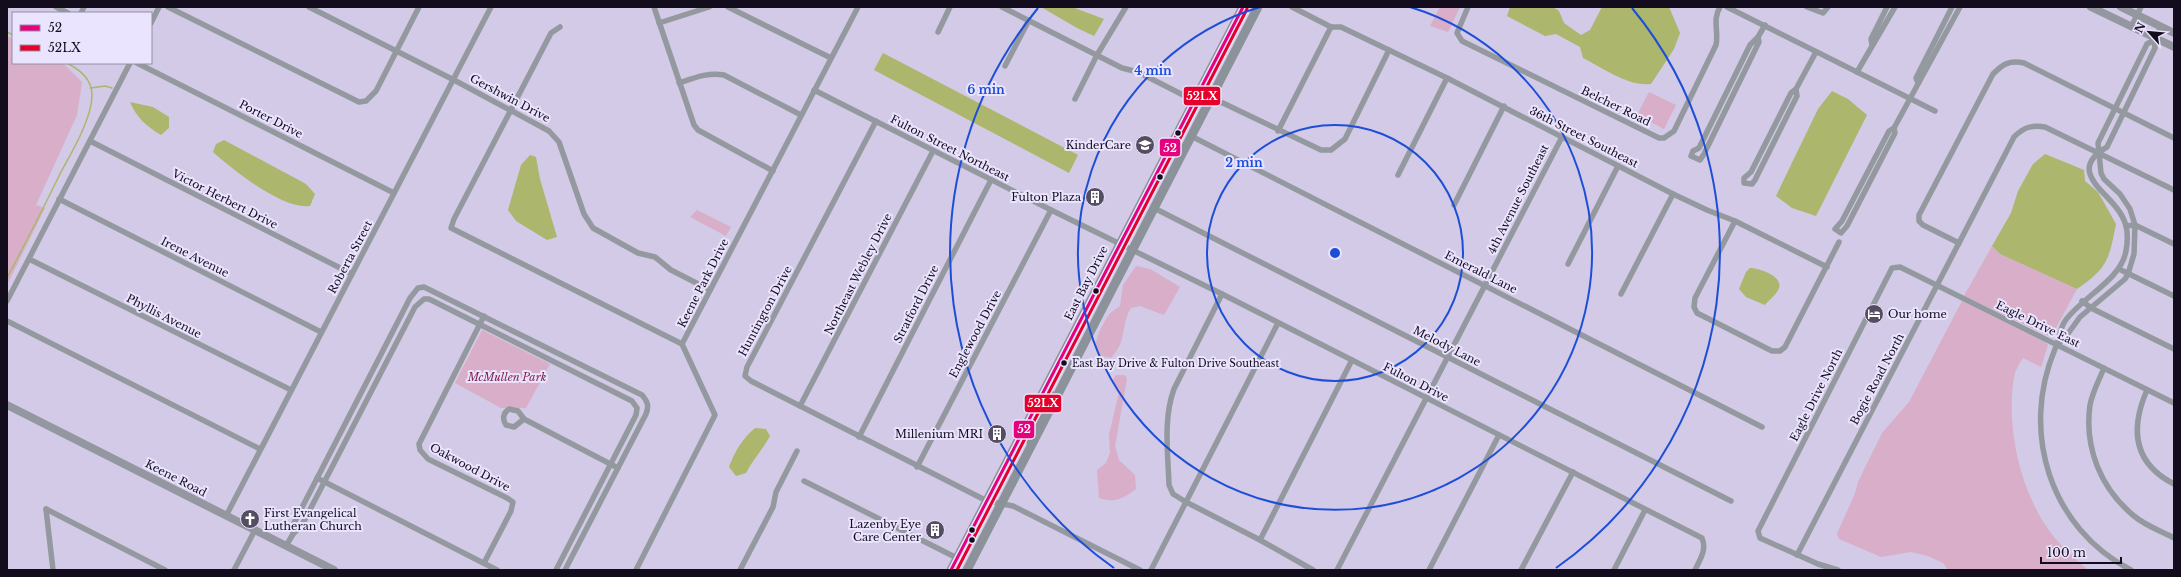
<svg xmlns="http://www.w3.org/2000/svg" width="2181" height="577" viewBox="0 0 2181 577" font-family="'Libre Baskerville',serif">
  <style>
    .green { fill: #d8aec8 }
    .water { fill: #acb66c }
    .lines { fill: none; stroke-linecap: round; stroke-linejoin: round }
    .stream { stroke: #acb66c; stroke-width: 1.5 }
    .street { stroke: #94989f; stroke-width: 5.5 }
    .secondary { stroke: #9497a0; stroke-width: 8 }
    .primary { stroke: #8c929a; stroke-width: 9 }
    .bus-1-casing { stroke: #ebe4fe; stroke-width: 6 }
    .bus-2-casing { stroke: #ebe4fe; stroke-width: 6 }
    .bus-1 { stroke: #e5007d; stroke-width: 3 }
    .bus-2 { stroke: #e4002b; stroke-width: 3 }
    .ring { fill: none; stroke: #1d4ed8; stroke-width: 2 }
    .bus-dot { fill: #120c1d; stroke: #ebe4fe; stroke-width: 1.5 }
    .labels { text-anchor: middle; stroke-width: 4; stroke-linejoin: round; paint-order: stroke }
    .bus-label { font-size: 10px; fill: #120c1d; stroke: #ebe4fe; text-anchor: start }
    .street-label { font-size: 11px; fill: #120c1d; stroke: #ebe4fe }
    .poi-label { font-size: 11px; fill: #120c1d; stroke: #ebe4fe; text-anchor: end }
    .park-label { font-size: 11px; font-style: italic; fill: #82204c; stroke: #ebe4fe }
    .centre { fill: #1d4ed8; stroke: #ebe4fe; stroke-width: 2 }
    .ring-label { font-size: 12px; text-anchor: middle; font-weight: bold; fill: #1d4ed8; stroke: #ebe4fe; stroke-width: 4; stroke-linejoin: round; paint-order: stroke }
    .line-badge { stroke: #ebe4fe; stroke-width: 1.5 }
    .badge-label { font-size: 11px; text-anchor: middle; font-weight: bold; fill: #fff }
  </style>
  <rect width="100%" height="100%" fill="#d2cae6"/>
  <!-- green -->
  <g class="green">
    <path d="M1440,7H1460L1448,32L1430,26Z"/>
    <path d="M7,36L13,39V63H63L82,82L77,115L36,205L45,208L7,285Z"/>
    <path d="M1649,92L1676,105L1664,129L1637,115Z"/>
    <path d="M697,210L731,227L726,236L690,217Z"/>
    <path d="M1992,246L2000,254L2077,289L2051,337L1964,296Z"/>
    <path d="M1136,266L1150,269L1180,287L1164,315L1140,306L1131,308C1124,319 1125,329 1121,342C1119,348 1115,353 1111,358C1106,357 1100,356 1097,351C1092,344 1103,323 1108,316C1110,312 1116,309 1120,306L1123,285Z"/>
    <path d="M1962,301L2045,342L2048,345L2041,367L2023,358C2020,363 2015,370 2014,377C2006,424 2019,486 2046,526C2057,543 2073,557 2088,570H1948L1943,563L1928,556L1911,552L1881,557L1839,539L1837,534L1855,493L1858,482L1882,433L1909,402Z"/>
    <path d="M482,330L550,364L526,408H501L455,383Z"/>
    <path d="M1116,375H1125L1127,379L1115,446L1119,460L1135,475L1136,489C1122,499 1115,503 1099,498L1097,470L1106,463L1110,453L1109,435L1119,392L1113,380Z"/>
  </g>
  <!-- water -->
  <g class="water">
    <path d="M1041,7H1072L1104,19L1094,36L1077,28Z"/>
    <path d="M1510,7H1553L1559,11L1564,23L1581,35L1590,30L1602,7H1669L1680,33L1674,49L1651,84C1629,87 1603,68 1583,58L1580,47L1556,34L1545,36L1507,16Z"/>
    <path d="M883,53L1078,155L1069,173L874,70Z"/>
    <path d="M1832,91L1848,99L1867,115L1816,216L1792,208L1776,196L1818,109Z"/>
    <path d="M130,102L153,107L169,117V128L161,135C146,126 137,118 130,102Z"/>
    <path d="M224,140L306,184L315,194L310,206C283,210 233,170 213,152L216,144Z"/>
    <path d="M2045,154L2084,170L2085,181L2098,192L2116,224C2109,259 2108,268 2077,289L2000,254L1992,246L2011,213L2018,191L2033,164Z"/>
    <path d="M530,155L536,157L540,179L557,237L547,240L516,221L508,210L521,165Z"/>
    <path d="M1750,268C1759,268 1783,276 1779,288C1777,294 1769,300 1765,305L1746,297L1739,289L1746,272Z"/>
    <path d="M755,428L766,429L770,436C763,449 753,460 746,473L736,476L729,467C735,451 742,439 755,428Z"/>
  </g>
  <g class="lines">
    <!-- stream -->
    <g class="stream">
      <path d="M7,32L13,35"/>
      <path d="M91,88L105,86L112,88"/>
      <path d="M7,278C25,244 43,209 60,174C71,153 92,119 92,95C92,79 80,70 67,63"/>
    </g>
    <!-- street -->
    <g class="street">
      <path d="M56,7L68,13"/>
      <path d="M168,7L359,102L366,101L376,91L419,7"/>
      <path d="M309,7L454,80L549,131L559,142L584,214L593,228L638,253L655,257L671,270L710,290"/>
      <path d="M654,7L694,125L698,130L773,171"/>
      <path d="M728,7L831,58"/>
      <path d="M1002,7L1122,68L1138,72L1187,97L1223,103L1321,150H1331L1345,139L1389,50"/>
      <path d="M1292,7L1331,27H1341L1447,78L1673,194L1707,210L1735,221L1827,267"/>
      <path d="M1468,7L1457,33L1462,41L1659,138H1664L1674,131L1716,45C1719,31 1712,20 1720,7"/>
      <path d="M1727,7L1935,111"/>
      <path d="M1807,7L1823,13L1828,7"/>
      <path d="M81,13L84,7"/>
      <path d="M151,23L159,7"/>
      <path d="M659,23L709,7"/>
      <path d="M560,27L551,33L454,219L451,228L682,344"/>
      <path d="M2131,27L2141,7"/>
      <path d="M938,32L950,7"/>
      <path d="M1758,37L1750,45L1699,148L1693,151L1691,156L1700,160L1704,154L1759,42L1758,37L1765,25"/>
      <path d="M1872,45L1871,39L1887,7"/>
      <path d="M137,63L394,193"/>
      <path d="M1005,66L1029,20"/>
      <path d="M1857,72L1895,7"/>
      <path d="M679,83C694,78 708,72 724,75L801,115"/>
      <path d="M1918,83L1916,78L1952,7"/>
      <path d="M1796,89L1797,96L1755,180L1752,184L1744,183V178L1751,172L1791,93L1796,89L1816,52"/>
      <path d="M814,90L1051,210L1222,294L1702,538C1707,550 1700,559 1695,570"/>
      <path d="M1075,99L1097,55L1126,7"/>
      <path d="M876,121L747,367L745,376L751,381L987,501L1013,506L1140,570"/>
      <path d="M1894,128L1895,133L1847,226L1841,233L1835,229L1842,221L1889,131L1894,128L1960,7"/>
      <path d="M1278,131L1331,27"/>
      <path d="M1191,136L1762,427"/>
      <path d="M90,141L352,274"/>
      <path d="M1398,175L1447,78"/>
      <path d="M59,199L321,332"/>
      <path d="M1454,205L1504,106"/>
      <path d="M1154,208L1731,501"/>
      <path d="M1735,221L1695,298L1694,307L1697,313L1772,351H1780L1785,347L1839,242"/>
      <path d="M2126,226L2135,225L2174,244"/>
      <path d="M1959,243L1923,225L1919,221V215L1993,74C2003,64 2009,60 2024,63L2174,138"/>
      <path d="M29,259L291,390"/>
      <path d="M1568,264L1618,166"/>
      <path d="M2119,269L2174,296"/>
      <path d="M1222,294L1174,389C1163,419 1168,453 1169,485L1173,494L1186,502L1260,540L1313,570"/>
      <path d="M1621,294L1673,194"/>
      <path d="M7,301L130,63"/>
      <path d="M2082,301L2091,308L2174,349"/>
      <path d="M484,316L419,444L420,450L428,459L507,498L513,502L511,511L484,563"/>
      <path d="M7,321L260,449"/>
      <path d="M2057,345L2067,335L2080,317L2125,279L2128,274L2134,254L2135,225L2130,209L2120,194L2104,179L2101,173L2098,143L2147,44L2154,40L2161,27"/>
      <path d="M2104,368C2099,380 2092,393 2090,405C2084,448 2101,489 2134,516C2146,526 2161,531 2174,538"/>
      <path d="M2147,390C2130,429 2133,463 2174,484"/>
      <path d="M800,406L933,151"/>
      <path d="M509,409L518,411L524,419L514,427L506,425C502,419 503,413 509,409Z"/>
      <path d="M524,419L618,468"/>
      <path d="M859,437L991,180"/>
      <path d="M917,467L1051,210"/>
      <path d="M317,478L497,570"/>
      <path d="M804,481L957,558"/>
      <path d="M46,509L165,570"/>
      <path d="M46,509L53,570"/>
      <path d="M226,516L491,7"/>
      <path d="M293,534L294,523L410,298L418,288L424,287L642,395C648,402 649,406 646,414L565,570"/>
      <path d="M1260,540L1352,360"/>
      <path d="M286,546L293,534L302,525L415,307L424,299H429L632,401L637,408L636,415L556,570"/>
      <path d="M1797,555L2014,137C2024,127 2031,125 2045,127L2174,190"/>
      <path d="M234,570L255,530"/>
      <path d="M636,570L715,415L682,344L858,7"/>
      <path d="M740,570L773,507L776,492L797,451"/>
      <path d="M1151,570L1278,323"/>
      <path d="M1337,570L1562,137"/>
      <path d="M1429,570L1499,435"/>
      <path d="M1521,570L1573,472"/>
      <path d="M1614,570L1645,510"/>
      <path d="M1838,570L1818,564L1760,538L1758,531L1892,268L1900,267L2174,403"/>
      <path d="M2131,570C2050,528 2020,432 2055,349C2060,339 2059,330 2065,321C2082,297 2121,280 2126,251C2128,240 2128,226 2122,216C2111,193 2064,172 2107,147L2155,48L2154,40"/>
    </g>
    <!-- secondary -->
    <g class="secondary">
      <path d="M2091,7L2174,47"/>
      <path d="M2121,7L2174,33"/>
      <path d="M7,405L334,570"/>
    </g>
    <!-- primary -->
    <g class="primary">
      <path d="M1031,443L1032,430L1050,394"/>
      <path d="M951,570L1243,7"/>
      <path d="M967,570L1258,7"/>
    </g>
    <!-- bus-1 casing -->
    <g class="bus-1-casing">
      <path id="bus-1" d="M951,570L1243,7"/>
    </g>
    <!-- bus-2 casing -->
    <g class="bus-2-casing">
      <path id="bus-2" d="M957,570L1247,9"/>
    </g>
    <!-- bus-1 -->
    <use href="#bus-1" class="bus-1"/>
    <!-- bus-2 -->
    <use href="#bus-2" class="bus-2"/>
  </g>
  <!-- distance rings -->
  <g class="ring">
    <circle cx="1335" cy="253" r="128"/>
    <path d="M1410 7A257 257 0 1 1 1260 7"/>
    <path d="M1114 568A385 385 0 0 1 1038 8M1632 8A385 385 0 0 1 1556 568"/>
  </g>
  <!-- icons -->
  <defs>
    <g id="school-disc" transform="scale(1)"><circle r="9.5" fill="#554e63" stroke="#ebe4fe"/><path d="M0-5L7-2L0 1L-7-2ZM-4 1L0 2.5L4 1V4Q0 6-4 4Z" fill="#fff"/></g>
    <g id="building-disc" transform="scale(1)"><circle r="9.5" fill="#554e63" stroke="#ebe4fe"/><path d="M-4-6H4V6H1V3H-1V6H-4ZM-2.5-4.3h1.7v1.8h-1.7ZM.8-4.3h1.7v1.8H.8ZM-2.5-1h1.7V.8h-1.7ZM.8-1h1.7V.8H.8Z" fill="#fff"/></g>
    <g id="hotel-disc" transform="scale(1)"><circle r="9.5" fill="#554e63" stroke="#ebe4fe"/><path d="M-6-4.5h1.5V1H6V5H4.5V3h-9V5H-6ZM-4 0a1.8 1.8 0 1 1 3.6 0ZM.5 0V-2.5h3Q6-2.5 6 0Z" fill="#fff"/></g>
    <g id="church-disc" transform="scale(1)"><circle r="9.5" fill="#554e63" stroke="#ebe4fe"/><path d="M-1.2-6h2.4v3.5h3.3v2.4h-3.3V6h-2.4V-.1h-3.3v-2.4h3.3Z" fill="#fff"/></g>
  </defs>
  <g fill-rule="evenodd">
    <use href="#school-disc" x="1145" y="145"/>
    <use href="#building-disc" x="1095" y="197"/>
    <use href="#hotel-disc" x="1874" y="314"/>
    <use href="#building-disc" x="997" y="434"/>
    <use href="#church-disc" x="250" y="519"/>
    <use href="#building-disc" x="935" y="530"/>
  </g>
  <!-- markers -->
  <g class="bus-dot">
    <circle cx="1178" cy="133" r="3.5"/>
    <circle cx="1160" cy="177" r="3.5"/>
    <circle cx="1096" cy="291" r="3.5"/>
    <circle cx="1064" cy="363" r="3.5"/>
    <circle cx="972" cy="530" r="3.5"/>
    <circle cx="972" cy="540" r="3.5"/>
  </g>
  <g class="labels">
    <!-- bus labels -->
    <g class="bus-label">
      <text x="1072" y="367">East Bay Drive &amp; Fulton Drive Southeast</text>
    </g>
    <!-- street labels -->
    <g class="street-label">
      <text transform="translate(510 98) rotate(28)" y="4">Gershwin Drive</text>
      <text transform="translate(1616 106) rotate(26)" y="4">Belcher Road</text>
      <text transform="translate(271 119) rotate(27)" y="4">Porter Drive</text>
      <text transform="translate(1584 137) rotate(27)" y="4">36th Street Southeast</text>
      <text transform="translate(950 148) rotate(27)" y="4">Fulton Street Northeast</text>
      <text transform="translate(225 199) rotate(27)" y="4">Victor Herbert Drive</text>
      <text transform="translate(1518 199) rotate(-63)" y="4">4th Avenue Southeast</text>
      <text transform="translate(195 257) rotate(27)" y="4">Irene Avenue</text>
      <text transform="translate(350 257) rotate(-62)" y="4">Roberta Street</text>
      <text transform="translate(1481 272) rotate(27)" y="4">Emerald Lane</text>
      <text transform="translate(858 274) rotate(-63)" y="4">Northeast Webley Drive</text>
      <text transform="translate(703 283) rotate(-63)" y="4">Keene Park Drive</text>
      <text transform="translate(1086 283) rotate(-63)" y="4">East Bay Drive</text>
      <text transform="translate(916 304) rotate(-63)" y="4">Stratford Drive</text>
      <text transform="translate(765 311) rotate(-62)" y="4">Huntington Drive</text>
      <text transform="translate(164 316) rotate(27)" y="4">Phyllis Avenue</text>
      <text transform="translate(2038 324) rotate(26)" y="4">Eagle Drive East</text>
      <text transform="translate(975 334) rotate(-62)" y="4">Englewood Drive</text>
      <text transform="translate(1447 346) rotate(27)" y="4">Melody Lane</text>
      <text transform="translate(1877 379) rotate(-62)" y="4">Bogie Road North</text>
      <text transform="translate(1416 382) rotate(27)" y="4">Fulton Drive</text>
      <text transform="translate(1816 395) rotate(-63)" y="4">Eagle Drive North</text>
      <text transform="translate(470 467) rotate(28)" y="4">Oakwood Drive</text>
      <text transform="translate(176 478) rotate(27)" y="4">Keene Road</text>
    </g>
    <!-- poi labels -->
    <g class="poi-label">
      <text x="1131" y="149">KinderCare</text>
      <text x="1081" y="201">Fulton Plaza</text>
      <text x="1888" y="318" text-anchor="start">Our home</text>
      <text x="983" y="438">Millenium MRI</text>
      <text x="264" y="517" text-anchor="start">First Evangelical<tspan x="264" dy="13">Lutheran Church</tspan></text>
      <text x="921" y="528">Lazenby Eye<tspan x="921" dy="13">Care Center</tspan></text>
    </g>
    <!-- park labels -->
    <g class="park-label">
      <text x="507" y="381">McMullen Park</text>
    </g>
  </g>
  <circle cx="1335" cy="253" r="6" class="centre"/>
  <g class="ring-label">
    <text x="1153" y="75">4 min</text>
    <text x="986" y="94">6 min</text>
    <text x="1244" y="167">2 min</text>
  </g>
  <g class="line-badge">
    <rect x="1183" y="86" width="38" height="20" rx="4" fill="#e4002b"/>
    <rect x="1159" y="138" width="22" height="19" rx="4" fill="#e5007d"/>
    <rect x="1024" y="394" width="38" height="19" rx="4" fill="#e4002b"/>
    <rect x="1013" y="420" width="22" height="19" rx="4" fill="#e5007d"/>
  </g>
  <g class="badge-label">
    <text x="1202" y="100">52LX</text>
    <text x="1170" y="152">52</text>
    <text x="1043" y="407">52LX</text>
    <text x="1024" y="433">52</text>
  </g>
  <!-- border -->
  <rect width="2181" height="577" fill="none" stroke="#120c1d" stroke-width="16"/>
  <!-- legend -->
  <rect x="12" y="12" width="140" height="52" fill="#ebe4fe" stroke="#948ea4"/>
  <rect x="20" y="25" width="20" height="6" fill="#e5007d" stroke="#948ea4"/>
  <text x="48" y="32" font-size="12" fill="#120c1d">52</text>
  <rect x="20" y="45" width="20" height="6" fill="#e4002b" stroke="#948ea4"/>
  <text x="48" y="52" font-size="12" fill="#120c1d">52LX</text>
  <!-- north arrow -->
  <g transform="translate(2149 32) rotate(297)" stroke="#ebe4fe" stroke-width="3" paint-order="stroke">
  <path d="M0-3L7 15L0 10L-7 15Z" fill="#120c1d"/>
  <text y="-6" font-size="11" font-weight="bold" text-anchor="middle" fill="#120c1d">N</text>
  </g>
  <!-- scale -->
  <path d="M2041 557v6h80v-6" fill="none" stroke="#120c1d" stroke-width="2"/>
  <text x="2047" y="557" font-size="12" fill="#120c1d" stroke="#ebe4fe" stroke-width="3" paint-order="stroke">100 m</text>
</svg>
